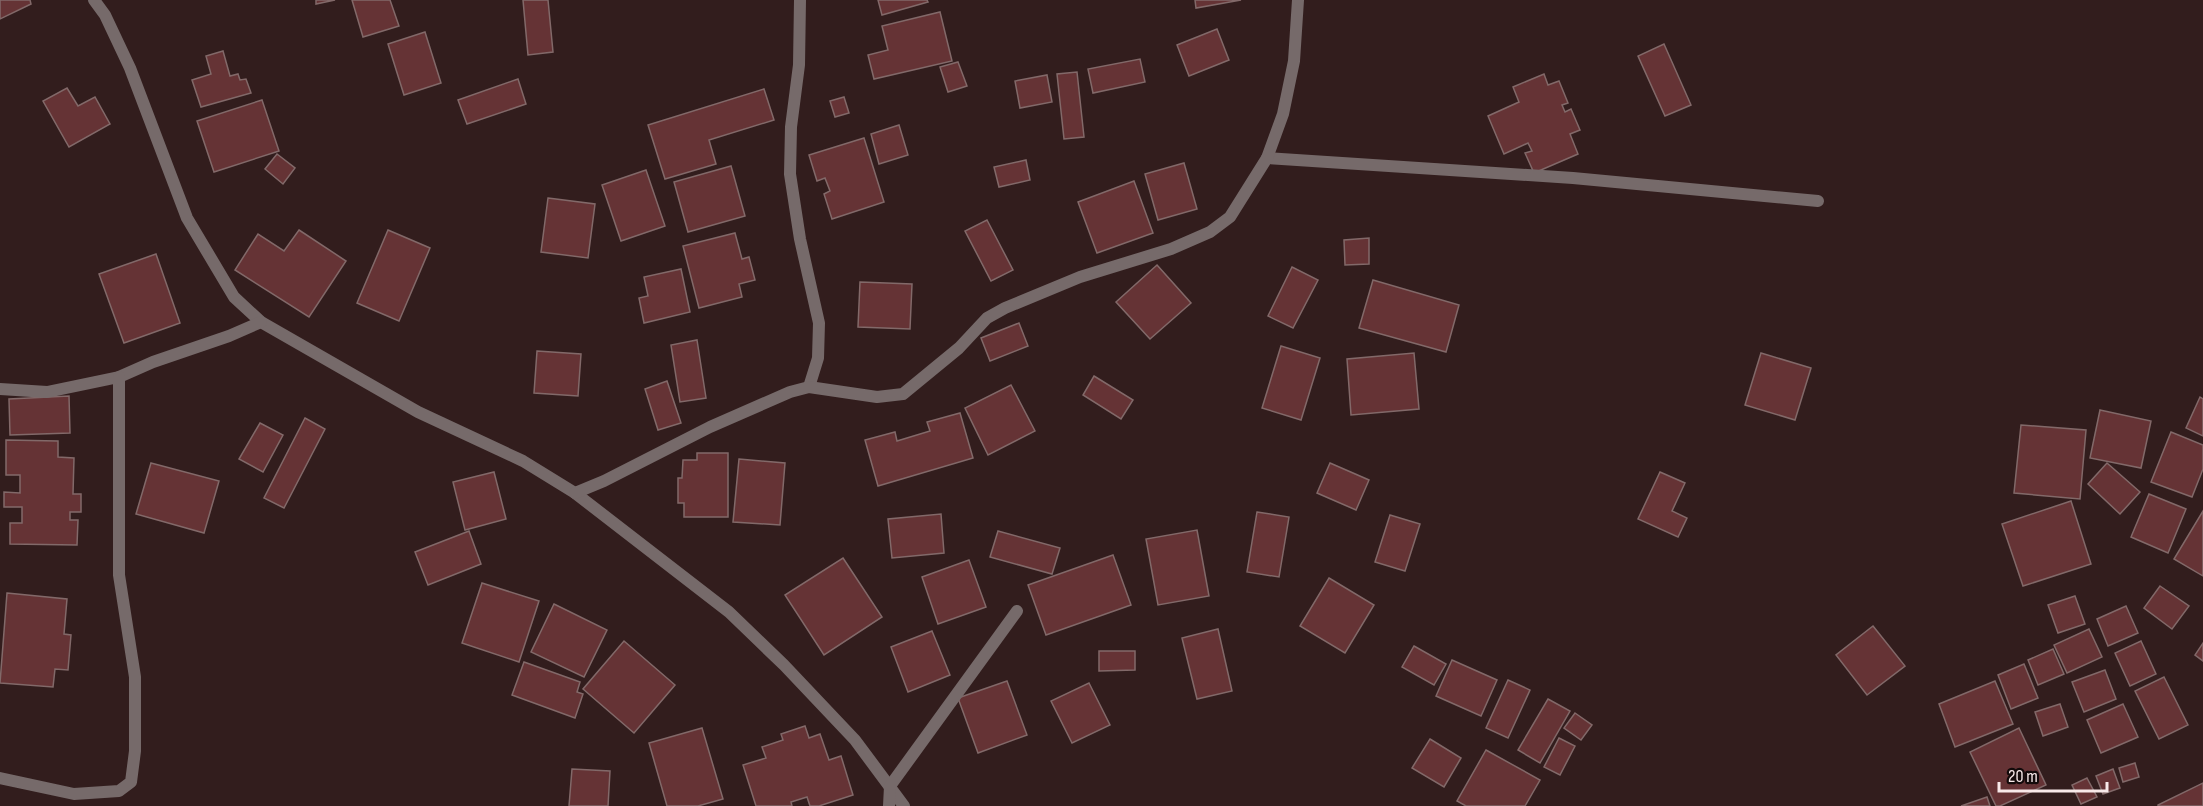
<svg xmlns="http://www.w3.org/2000/svg" width="2203" height="806" viewBox="0 0 2203 806" font-family="'Sofia Sans Condensed',sans-serif">
  <style>
    .building { fill: #653335; stroke: #826969; stroke-width: 1.5 }
    .lines { fill: none; stroke-linecap: round; stroke-linejoin: round }
    .street { stroke: #766a6a; stroke-width: 12 }
  </style>
  <rect width="100%" height="100%" fill="#321d1d"/>
  <!-- building -->
  <g class="building">
    <path d="M0,0H30L31,4L0,19Z"/>
    <path d="M316,0H335L316,4Z"/>
    <path d="M352,0H390L399,26L363,37Z"/>
    <path d="M523,0H548L553,52L528,55Z"/>
    <path d="M878,0H927L928,2L882,15Z"/>
    <path d="M1195,0H1241L1196,8Z"/>
    <path d="M940,12L952,61L874,79L868,55L888,50L882,26Z"/>
    <path d="M1217,29L1229,60L1189,76L1177,45Z"/>
    <path d="M425,32L441,83L404,95L388,44Z"/>
    <path d="M1664,44L1691,105L1665,116L1638,56Z"/>
    <path d="M223,51L230,76L238,74L240,80L246,79L251,93L201,107L192,80L211,74L206,56Z"/>
    <path d="M1140,59L1145,82L1093,93L1088,69Z"/>
    <path d="M958,62L967,86L948,92L940,67Z"/>
    <path d="M1077,72L1084,137L1064,139L1057,74Z"/>
    <path d="M1544,74L1548,85L1559,81L1568,103L1562,105L1565,112L1571,109L1580,130L1570,134L1578,154L1534,173L1525,153L1532,151L1528,143L1504,154L1488,116L1519,102L1513,87Z"/>
    <path d="M1047,75L1052,102L1020,108L1015,81Z"/>
    <path d="M518,79L526,104L467,124L458,100Z"/>
    <path d="M67,88L78,106L95,97L110,124L69,147L43,101Z"/>
    <path d="M764,89L774,120L709,140L716,164L665,179L648,125Z"/>
    <path d="M844,97L849,113L835,117L830,101Z"/>
    <path d="M262,100L279,151L214,172L197,121Z"/>
    <path d="M899,125L908,155L879,164L871,134Z"/>
    <path d="M864,138L884,202L832,219L824,194L830,191L825,178L817,181L809,155Z"/>
    <path d="M277,154L295,168L283,184L265,169Z"/>
    <path d="M1026,160L1030,180L999,187L994,167Z"/>
    <path d="M1184,163L1197,209L1158,220L1145,174Z"/>
    <path d="M731,166L745,216L688,232L674,182Z"/>
    <path d="M646,170L665,226L621,241L602,185Z"/>
    <path d="M1134,181L1153,233L1097,253L1078,202Z"/>
    <path d="M548,198L595,204L588,258L541,252Z"/>
    <path d="M987,220L1013,270L991,281L965,231Z"/>
    <path d="M299,230L346,261L309,317L235,270L258,234L284,251Z"/>
    <path d="M388,230L430,248L399,321L357,303Z"/>
    <path d="M735,233L742,259L749,257L755,280L739,284L742,297L699,308L683,246Z"/>
    <path d="M1369,238V264L1345,265L1344,240Z"/>
    <path d="M156,254L180,323L124,343L99,274Z"/>
    <path d="M1157,265L1191,303L1150,339L1116,302Z"/>
    <path d="M1292,267L1318,280L1293,328L1268,316Z"/>
    <path d="M681,269L690,312L644,323L639,298L648,296L644,277Z"/>
    <path d="M1373,280L1459,305L1446,352L1359,328Z"/>
    <path d="M860,282L912,284L910,329L858,327Z"/>
    <path d="M1019,323L1028,346L990,361L981,338Z"/>
    <path d="M697,340L706,398L680,402L671,345Z"/>
    <path d="M1281,346L1320,358L1301,420L1262,408Z"/>
    <path d="M537,351L581,354L578,396L534,393Z"/>
    <path d="M1414,353L1419,409L1351,415L1347,359Z"/>
    <path d="M1761,353L1811,368L1795,420L1745,405Z"/>
    <path d="M1094,376L1133,400L1121,419L1083,395Z"/>
    <path d="M667,381L681,423L658,430L645,389Z"/>
    <path d="M1011,385L1035,431L988,455L965,408Z"/>
    <path d="M69,396L70,433L10,435L9,399Z"/>
    <path d="M2200,397L2203,399V436L2186,428Z"/>
    <path d="M2100,410L2151,421L2141,468L2090,458Z"/>
    <path d="M960,413L973,458L878,486L865,440L895,432L897,441L930,431L927,422Z"/>
    <path d="M305,418L325,429L284,508L264,498Z"/>
    <path d="M260,423L283,435L263,472L239,459Z"/>
    <path d="M2021,425L2086,430L2080,499L2014,493Z"/>
    <path d="M2171,432L2203,445V469L2192,497L2151,482Z"/>
    <path d="M6,440L58,441V457L74,458L73,494H81V512H70V520H78L77,545L10,544V523H22V507H4V492L20,493V475H6Z"/>
    <path d="M697,453H728V517H684V503H678V478H682L683,460H697Z"/>
    <path d="M739,459L785,463L780,525L733,522Z"/>
    <path d="M151,463L219,481L204,533L136,514Z"/>
    <path d="M1330,463L1369,480L1356,510L1317,493Z"/>
    <path d="M2107,463L2140,492L2120,514L2088,484Z"/>
    <path d="M494,472L506,519L465,530L453,482Z"/>
    <path d="M1660,472L1685,483L1672,511L1687,518L1678,537L1638,519Z"/>
    <path d="M2149,494L2186,509L2168,553L2131,537Z"/>
    <path d="M2071,501L2091,564L2023,586L2002,524Z"/>
    <path d="M2203,511V576L2174,559Z"/>
    <path d="M1257,512L1289,517L1279,577L1247,572Z"/>
    <path d="M941,514L944,553L892,558L888,519Z"/>
    <path d="M1390,515L1420,524L1405,571L1375,562Z"/>
    <path d="M1197,530L1209,596L1158,605L1146,539Z"/>
    <path d="M469,531L481,564L428,585L415,552Z"/>
    <path d="M998,531L1060,548L1052,574L990,557Z"/>
    <path d="M1113,555L1131,605L1046,635L1028,585Z"/>
    <path d="M843,558L882,617L824,655L785,595Z"/>
    <path d="M969,560L986,607L938,624L922,577Z"/>
    <path d="M1329,578L1374,605L1345,653L1300,626Z"/>
    <path d="M482,583L539,601L519,662L462,643Z"/>
    <path d="M2160,586L2189,606L2172,629L2144,608Z"/>
    <path d="M7,593L67,599L64,634L71,635L68,670L55,669L53,687L0,683Z"/>
    <path d="M2075,596L2085,624L2058,633L2048,605Z"/>
    <path d="M554,604L607,630L584,677L531,652Z"/>
    <path d="M2126,606L2138,633L2108,646L2097,619Z"/>
    <path d="M1873,626L1905,666L1867,695L1836,655Z"/>
    <path d="M1218,629L1232,691L1197,699L1182,638Z"/>
    <path d="M2089,629L2102,657L2067,673L2054,645Z"/>
    <path d="M932,631L950,675L908,692L891,647Z"/>
    <path d="M624,641L675,685L634,733L583,689Z"/>
    <path d="M2141,641L2156,674L2130,686L2115,653Z"/>
    <path d="M2203,643V661L2195,655Z"/>
    <path d="M1414,646L1446,664L1434,685L1402,667Z"/>
    <path d="M2053,649L2064,674L2038,685L2028,660Z"/>
    <path d="M1099,651H1135V670L1099,671Z"/>
    <path d="M1452,660L1497,680L1481,716L1436,696Z"/>
    <path d="M524,662L580,682L577,692L583,694L575,718L512,695Z"/>
    <path d="M2024,664L2038,698L2011,709L1998,675Z"/>
    <path d="M2105,670L2116,699L2084,712L2072,682Z"/>
    <path d="M2164,677L2188,725L2159,739L2135,691Z"/>
    <path d="M1508,680L1530,690L1508,738L1486,728Z"/>
    <path d="M1007,681L1027,735L978,753L958,698Z"/>
    <path d="M1995,681L2013,724L1955,747L1939,704Z"/>
    <path d="M1089,683L1110,725L1072,743L1051,701Z"/>
    <path d="M1548,699L1570,711L1540,763L1518,750Z"/>
    <path d="M2060,704L2068,727L2043,736L2035,712Z"/>
    <path d="M2123,704L2138,737L2101,753L2087,720Z"/>
    <path d="M1575,713L1592,725L1581,740L1564,728Z"/>
    <path d="M805,726L809,738L820,734L829,760L841,756L853,795L819,806H810L807,797L791,802L792,806H756L743,765L766,758L762,747L783,740L781,734Z"/>
    <path d="M702,728L723,799L698,806H667L649,743Z"/>
    <path d="M2019,728L2046,785L2000,806H1996L1970,752Z"/>
    <path d="M1559,738L1575,746L1560,775L1544,767Z"/>
    <path d="M1430,739L1461,758L1444,787L1412,768Z"/>
    <path d="M1486,750L1540,780L1525,806H1466L1457,801Z"/>
    <path d="M2135,763L2139,777L2123,782L2119,768Z"/>
    <path d="M572,769L610,771L608,806H569Z"/>
    <path d="M2113,769L2120,788L2103,794L2096,776Z"/>
    <path d="M2087,778L2097,797L2081,804L2072,785Z"/>
    <path d="M2203,783V806H2158V805Z"/>
    <path d="M1987,797L1990,806H1961Z"/>
  </g>
  <g class="lines">
    <!-- street -->
    <g class="street">
      <path d="M94,0L105,15L130,68L187,218L234,297L261,322L418,412L523,461L575,493L729,612L784,665L855,740L904,806"/>
      <path d="M800,0L799,65L791,127L790,174L800,239L819,323L818,358L809,387"/>
      <path d="M1267,158L1573,178L1818,201"/>
      <path d="M0,389L47,392L119,377L153,362L229,336L261,322"/>
      <path d="M575,493L604,481L710,427L790,392L809,387L877,397L903,394L959,348L987,318L1005,308L1080,277L1171,249L1210,232L1230,217L1267,158L1283,114L1294,61L1298,0"/>
      <path d="M0,778L74,794L119,791L131,782L135,751V677L119,575V377"/>
      <path d="M889,806L890,786L1017,611"/>
    </g>
  </g>
  <!-- scale -->
  <path d="M1999 782v9h108v-9" fill="none" stroke="#f8e9e9" stroke-width="3"/>
  <text x="2008" y="782" font-size="18" fill="#f8e9e9" stroke="#130a0a" stroke-width="4.5" paint-order="stroke">20 m</text>
</svg>
